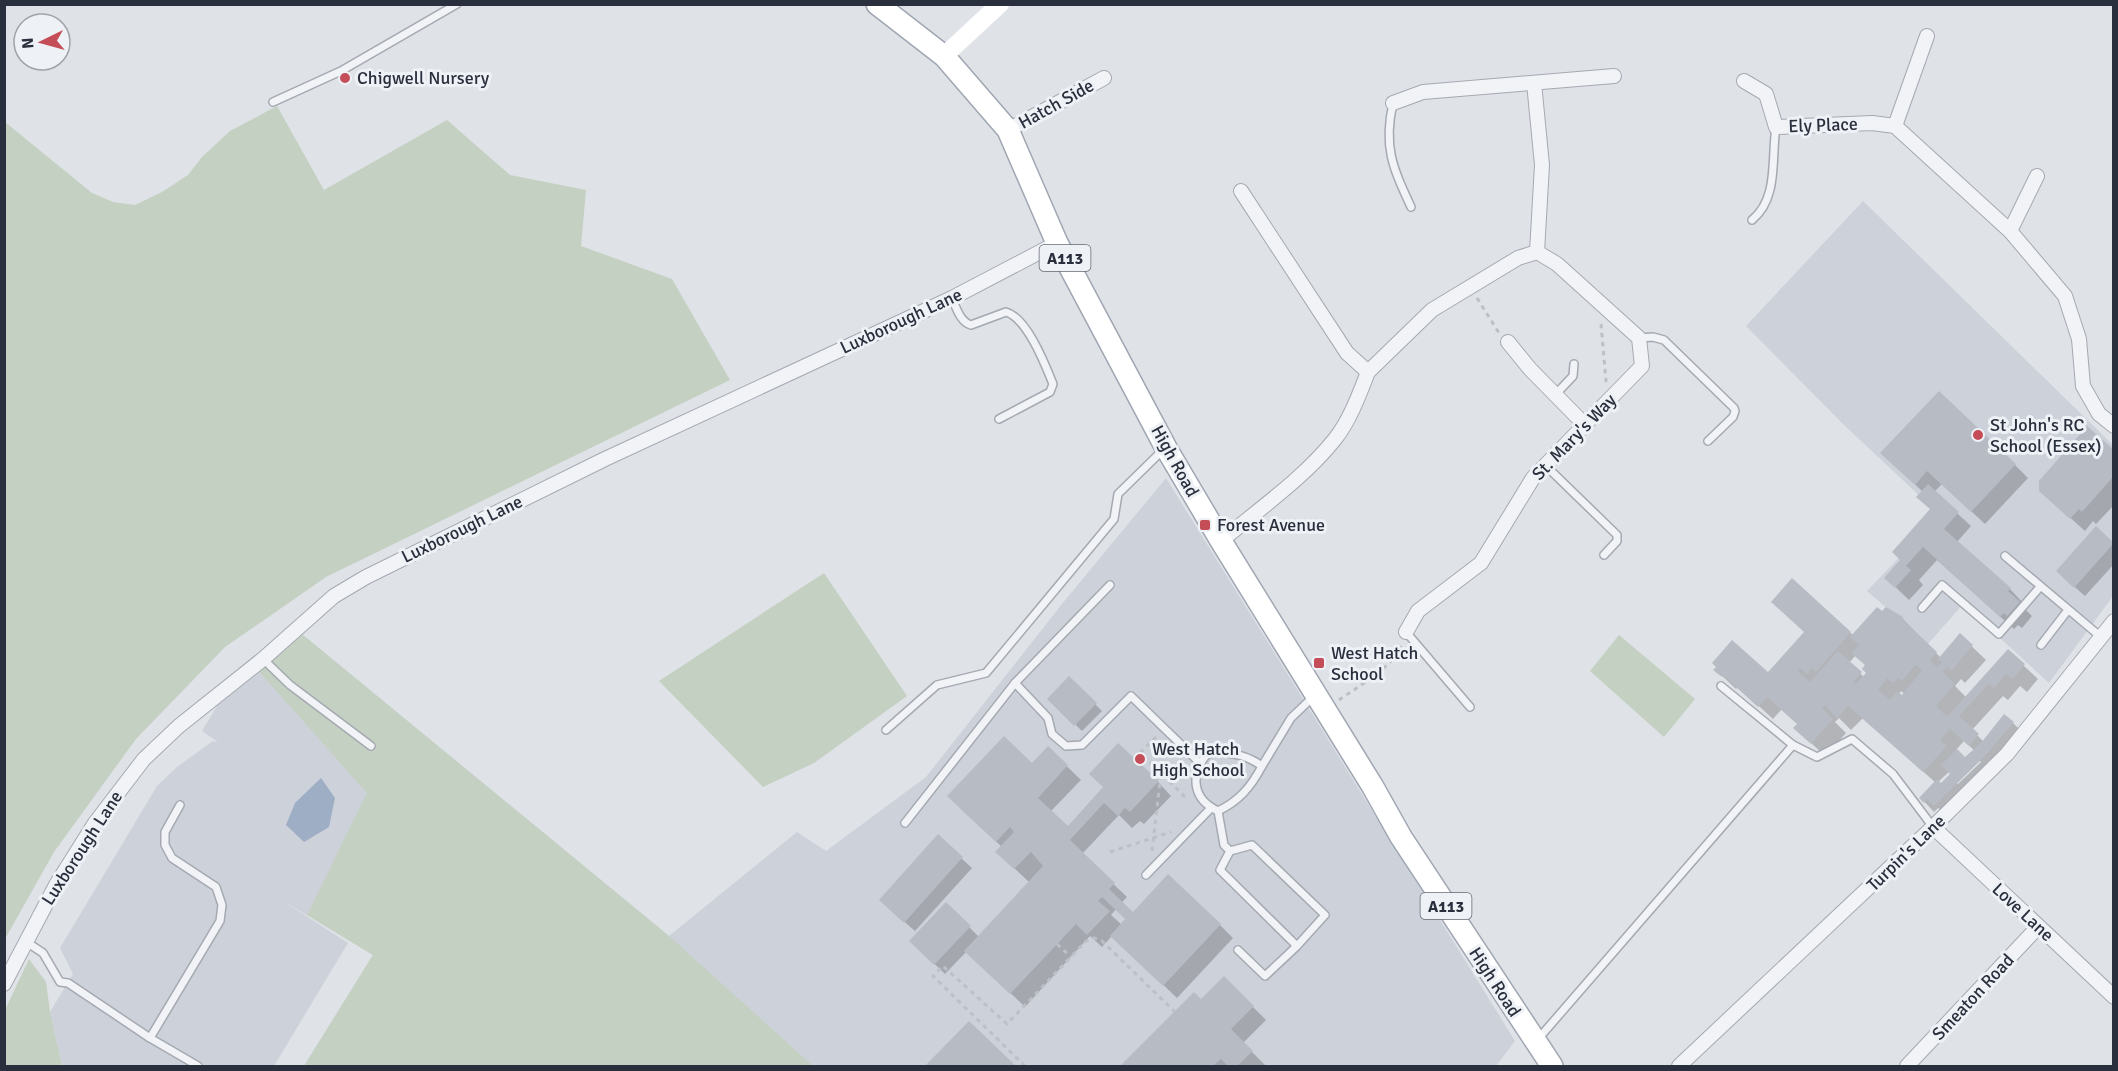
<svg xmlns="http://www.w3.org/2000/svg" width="2118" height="1071" viewBox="0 0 2118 1071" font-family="Signika,sans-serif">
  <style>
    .built { fill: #cdd1d9 }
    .green { fill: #c4d0c1 }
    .water { fill: #9daec5 }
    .shadow { fill: #0003; fill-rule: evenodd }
    .building { fill: #b7bbc4; fill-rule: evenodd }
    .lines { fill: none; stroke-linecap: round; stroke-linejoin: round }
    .lane-casing { stroke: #a5a9b1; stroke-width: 10 }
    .street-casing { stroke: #a5a9b1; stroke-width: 16 }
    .primary-casing { stroke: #9fa6b2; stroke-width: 24 }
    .path { stroke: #bdc0c6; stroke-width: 3; stroke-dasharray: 4.5 4.5; stroke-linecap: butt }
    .lane { stroke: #f1f3f6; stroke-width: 7 }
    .street { stroke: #f1f3f6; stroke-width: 14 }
    .secondary { stroke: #fff; stroke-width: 18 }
    .primary { stroke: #fff; stroke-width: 21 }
    .poi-dot { fill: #c44d57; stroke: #eef1f5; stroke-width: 2 }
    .labels { text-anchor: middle; stroke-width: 6; stroke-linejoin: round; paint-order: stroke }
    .shield { fill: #eef1f5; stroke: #646974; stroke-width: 1.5 }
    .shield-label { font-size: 16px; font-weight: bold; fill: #292f3d }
    .poi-label { font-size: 18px; fill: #292f3d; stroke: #eef1f5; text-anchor: start }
    .street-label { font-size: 18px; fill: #292f3d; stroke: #eef1f5 }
  </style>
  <rect width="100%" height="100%" fill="#dfe2e7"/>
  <!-- built -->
  <g class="built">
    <path d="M1863,201L2113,445V596L2049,683L1963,604L1928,644L1867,591L1940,515L1843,424L1746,326Z"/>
    <path d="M1166,478L1515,1041L1496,1066H304L373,955L280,899L348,943L274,1066H62L50,1012L73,974L60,948L157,786L177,767L213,741L218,742L202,731L228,688L303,635L669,936L797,832L826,851L926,777L1062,604Z"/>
  </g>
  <!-- green -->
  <g class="green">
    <path d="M277,106L324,190L447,120L510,175L586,190L581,246L672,279L730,380L326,577L225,647L136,739L54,852L5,939V122L92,193L113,202L135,205L162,192L188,175L202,157L230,131Z"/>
    <path d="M824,573L907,696L814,763L763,787L659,681Z"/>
    <path d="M303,635L669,936L813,1066H304L373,955L307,915L367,793L256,668Z"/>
    <path d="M1619,635L1695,699L1664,737L1590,671Z"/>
    <path d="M29,959L46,982L50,1012L62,1066H5V1010Z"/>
  </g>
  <!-- water -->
  <path class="water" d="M321,778L335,798L329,827L304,842L286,825L295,803Z"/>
  <!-- shadow -->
  <g class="shadow">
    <path d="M2114,452V505L2096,524L2093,521L2085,531L2055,504Z"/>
    <path d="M2015,465L2028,478L1985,524L1942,484L1934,492L1971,526L1957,542L2010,589L2023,603L2021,605L2032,616L2022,628L2018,625L2014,629L1937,560L1919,580L1923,585L1909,600L1886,578L1902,560L1931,509L1923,492L1896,466Z"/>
    <path d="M2096,528L2114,544V564L2085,596L2068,581Z"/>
    <path d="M1792,580L1854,636L1886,609L1902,618L1941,658L1960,635L1986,660L1965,683L1961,679L1955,686L1967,698L2008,651L2038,679L2027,692L2020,686L2008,700L2003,696L1972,730L1984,742L2013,723L2023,733L1945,814L1938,808L1934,812L1921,798L1936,783L1863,718L1851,730L1839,718L1835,722L1846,733L1825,756L1809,741L1799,725L1782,709L1773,719L1738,687L1736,689L1716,670L1768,674L1806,632ZM1856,655L1866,666L1868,673L1864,677L1849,663ZM1901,691L1905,694L1902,697L1899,694ZM1964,741L1975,751L1965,759L1956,750ZM1979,760L1981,762L1958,784L1956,782ZM1950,771L1953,774L1941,785L1938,782Z"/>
    <path d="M1069,678L1102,711L1082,731L1049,699Z"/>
    <path d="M1048,748L1081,780L1050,812L1068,828L1105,788L1158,782L1171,796L1144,824L1140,821L1132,828L1119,815L1082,854L1127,897L1121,903L1133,914L1220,925L1233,938L1177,998L1112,936L1102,947L1090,936L1025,1007L967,951L945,974L911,941L946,904L979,937L1030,883L1011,865L1002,847L962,810L1032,765ZM1116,909L1127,920L1122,925L1111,915Z"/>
    <path d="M938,837L972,868L915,931L891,910Z"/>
    <path d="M1224,978L1266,1020L1243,1043L1265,1065L1264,1066H1122L1194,994L1201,1001Z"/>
    <path d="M969,1023L1014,1066H928Z"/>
  </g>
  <!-- building -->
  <g class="building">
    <path d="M1939,391L2016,464L1971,512L1927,471L1915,485L1880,453Z"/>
    <path d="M2087,426L2114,450V476L2082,512L2079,509L2070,519L2039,491V481Z"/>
    <path d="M1928,484L1959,512L1944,529L2011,588L2008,591L2020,602L2007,616L2004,613L2000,617L1923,547L1906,566L1911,570L1895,588L1884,578L1900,560L1892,552L1930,509L1916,497Z"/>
    <path d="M2096,526L2114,543L2074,588L2056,571Z"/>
    <path d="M1792,578L1851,632L1816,672L1812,668L1807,674L1800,668L1797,671L1810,682L1838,651L1862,672L1853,682L1856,684L1866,673L1862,669L1865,665L1851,653L1859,645L1850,637L1877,607L1882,611L1886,607L1903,617L1902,619L1937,652L1930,661L1937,667L1942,662L1938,659L1960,633L1973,645L1951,671L1947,667L1942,672L1955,684L1936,706L1947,717L2008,649L2025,664L2013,679L2006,674L1994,688L1989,684L1959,716L1979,734L1969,746L1950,729L1940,740L1947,746L1923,772L1848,706L1837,718L1825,705L1822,708L1833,719L1811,744L1793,728L1797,724L1767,697L1758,707L1723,675L1722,677L1713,670L1716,667L1712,663L1732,640L1768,672L1804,632L1771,602ZM1915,665L1922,670L1902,695L1897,691L1890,700L1878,690L1887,678L1893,683L1898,678L1902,681Z"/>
    <path d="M1069,676L1097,703L1074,726L1047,699Z"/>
    <path d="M2004,714L2014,722L1985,756L1934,806L1927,799L1924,803L1919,798L1937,779L1941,783L1950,774L1941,765L1957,749L1965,757L1981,743Z"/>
    <path d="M1004,736L1032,763L1048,746L1068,765L1038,798L1068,826L1103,787L1089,774L1118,743L1159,781L1130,812L1125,808L1118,816L1104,803L1070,840L1115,883L1109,889L1133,912L1168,874L1221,924L1163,986L1110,936L1125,919L1102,897L1098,901L1110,911L1087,935L1076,924L1010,994L964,951L1043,866L1031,852L1014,869L995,852L1014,832L1010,827L996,842L947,796Z"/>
    <path d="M938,834L963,857L904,923L879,900Z"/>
    <path d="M946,902L971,926L934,965L909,941Z"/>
    <path d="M1224,976L1254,1006L1231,1029L1253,1051L1237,1066H1228L1221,1059L1213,1066H1120L1194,992L1201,999Z"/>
    <path d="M969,1021L1016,1066H925Z"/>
  </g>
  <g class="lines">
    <!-- lane casing -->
    <g class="lane-casing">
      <g id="lane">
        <path d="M273,102L341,71L457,4"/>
        <path d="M1393,103C1383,147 1393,168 1411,207"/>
        <path d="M1752,220C1779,198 1771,158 1776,127"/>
        <path d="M952,298C956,307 960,322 971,325L1006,312C1027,318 1045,364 1053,384L1050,392L999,419"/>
        <path d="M1639,338L1653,337L1664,340L1734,408L1735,411L1733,417L1708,441"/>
        <path d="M1555,395L1573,376L1574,364"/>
        <path d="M1545,465L1617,535V541L1604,555"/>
        <path d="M2005,556L2101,637"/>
        <path d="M1922,608L1942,585L1999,634L2040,587"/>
        <path d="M1406,632L1470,707"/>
        <path d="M2041,645L2068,610"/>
        <path d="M263,659L290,685L371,746"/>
        <path d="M1015,683L1110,585"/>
        <path d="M886,730L937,685L986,673L1114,519L1118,494L1164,449"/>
        <path d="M1793,745L1817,757L1852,739L1893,774L1933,827"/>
        <path d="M1219,752C1237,754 1248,756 1262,766C1251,787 1239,801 1218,811C1192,799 1190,775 1207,754Z"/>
        <path d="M1262,766L1291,718L1314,696"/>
        <path d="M1218,811L1224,845L1230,851"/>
        <path d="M905,823L1015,683L1048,718L1052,734L1066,746L1082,745L1131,696L1200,763"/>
        <path d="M1146,875L1211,808"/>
        <path d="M25,941L43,953L60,982L68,983L150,1038L198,1066"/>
        <path d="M1238,950L1265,976L1297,946L1325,915L1252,845L1230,851L1220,870L1297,946"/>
        <path d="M150,1038L220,921L222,905L216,887L172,858L165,845V832L180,805"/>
        <path d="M1539,1038L1793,745L1721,686"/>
      </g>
    </g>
    <!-- street casing -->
    <g class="street-casing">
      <g id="street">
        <path d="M1744,81L1766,94L1776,127L1872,123L1895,126L2010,231L2065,296L2079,339L2083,386L2099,414L2114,426"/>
        <path d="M1534,83L1542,165L1537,252"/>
        <path d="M1393,103L1423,92L1614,76"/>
        <path d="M1895,126L1927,36"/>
        <path d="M1008,130L1104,78"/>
        <path d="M2010,231L2037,176"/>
        <path d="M1508,342L1530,369L1585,425"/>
        <path d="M1368,372L1432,310L1518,258L1537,252"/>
        <path d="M1221,541C1258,510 1305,477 1335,439C1350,420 1359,395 1368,372L1347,353L1241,191"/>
        <path d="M1406,632L1418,611L1481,563L1533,478L1642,366L1639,338L1557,264L1537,252"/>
        <path d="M1933,827L2114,997"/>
        <path d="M4,984L56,885L95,823L144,759L179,726L263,659L334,596L366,577L605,459L952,298L1057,243"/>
        <path d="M1679,1066L1933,827L2007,754L2114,621"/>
        <path d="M1907,1066L2038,927"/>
      </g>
    </g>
    <!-- primary casing -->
    <g class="primary-casing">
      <path id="primary" d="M877,4L944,56L1008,130L1057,243L1166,448L1221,541L1373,787L1401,837L1552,1066"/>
    </g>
    <!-- path -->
    <g class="path">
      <path d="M1477,298L1499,333"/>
      <path d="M1601,324L1606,381L1607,382"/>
      <path d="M1339,700C1357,687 1394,666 1401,646"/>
      <path d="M1156,737L1140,753L1161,773"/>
      <path d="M1152,851L1161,773L1188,800"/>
      <path d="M1110,852L1171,832"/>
      <path d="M1057,944L1071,957"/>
      <path d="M1025,1066L933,976L943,966L1007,1024L1086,941L1094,938L1102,941L1175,1012"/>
    </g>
    <!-- lane -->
    <use href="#lane" class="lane"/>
    <!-- street -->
    <use href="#street" class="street"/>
    <!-- secondary -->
    <path class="secondary" d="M944,56L1000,4"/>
    <!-- primary -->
    <use href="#primary" class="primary"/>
  </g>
  <!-- markers -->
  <g class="poi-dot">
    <circle cx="345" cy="78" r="6"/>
    <circle cx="1978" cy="435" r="6"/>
    <rect x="1199" y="519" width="12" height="12" rx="3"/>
    <rect x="1313" y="657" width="12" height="12" rx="3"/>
    <circle cx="1140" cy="759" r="6"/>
  </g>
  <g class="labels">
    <!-- shield labels -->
    <g class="shield">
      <rect x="1039.5" y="245" width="51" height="26" rx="4.5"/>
      <rect x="1420.5" y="893" width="51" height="26" rx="4.5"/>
    </g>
    <g class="shield-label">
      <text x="1065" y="264">A113</text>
      <text x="1446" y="912">A113</text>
    </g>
    <!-- poi labels -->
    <g class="poi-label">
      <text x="357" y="84">Chigwell Nursery</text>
      <text x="1990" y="431">St John's RC<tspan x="1990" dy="21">School (Essex)</tspan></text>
      <text x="1217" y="531">Forest Avenue</text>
      <text x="1331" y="659">West Hatch<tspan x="1331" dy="21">School</tspan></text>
      <text x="1152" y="755">West Hatch<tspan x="1152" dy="21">High School</tspan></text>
    </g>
    <!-- street labels -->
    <g class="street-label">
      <text transform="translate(1056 104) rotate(-29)" y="6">Hatch Side</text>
      <text transform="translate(1823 125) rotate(-2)" y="6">Ely Place</text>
      <text transform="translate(901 321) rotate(-25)" y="6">Luxborough Lane</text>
      <text transform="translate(1574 437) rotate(-46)" y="6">St. Mary's Way</text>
      <text transform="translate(1175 461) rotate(61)" y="6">High Road</text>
      <text transform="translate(462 529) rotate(-26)" y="6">Luxborough Lane</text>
      <text transform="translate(82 848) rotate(-57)" y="6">Luxborough Lane</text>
      <text transform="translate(1906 853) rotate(-44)" y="6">Turpin's Lane</text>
      <text transform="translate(2023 912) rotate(43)" y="6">Love Lane</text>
      <text transform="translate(1495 982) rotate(57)" y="6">High Road</text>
      <text transform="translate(1973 997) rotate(-47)" y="6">Smeaton Road</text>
    </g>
  </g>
  <!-- border -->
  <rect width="2118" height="1071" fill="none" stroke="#292f3d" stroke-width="12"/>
  <!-- north arrow -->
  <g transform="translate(42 42) rotate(265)"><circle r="28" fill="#eef1f5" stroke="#9fa3ab" stroke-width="1.5"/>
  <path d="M0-4.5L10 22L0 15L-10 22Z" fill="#c44d57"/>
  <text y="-9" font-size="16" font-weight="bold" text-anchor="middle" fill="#292f3d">N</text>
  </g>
</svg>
